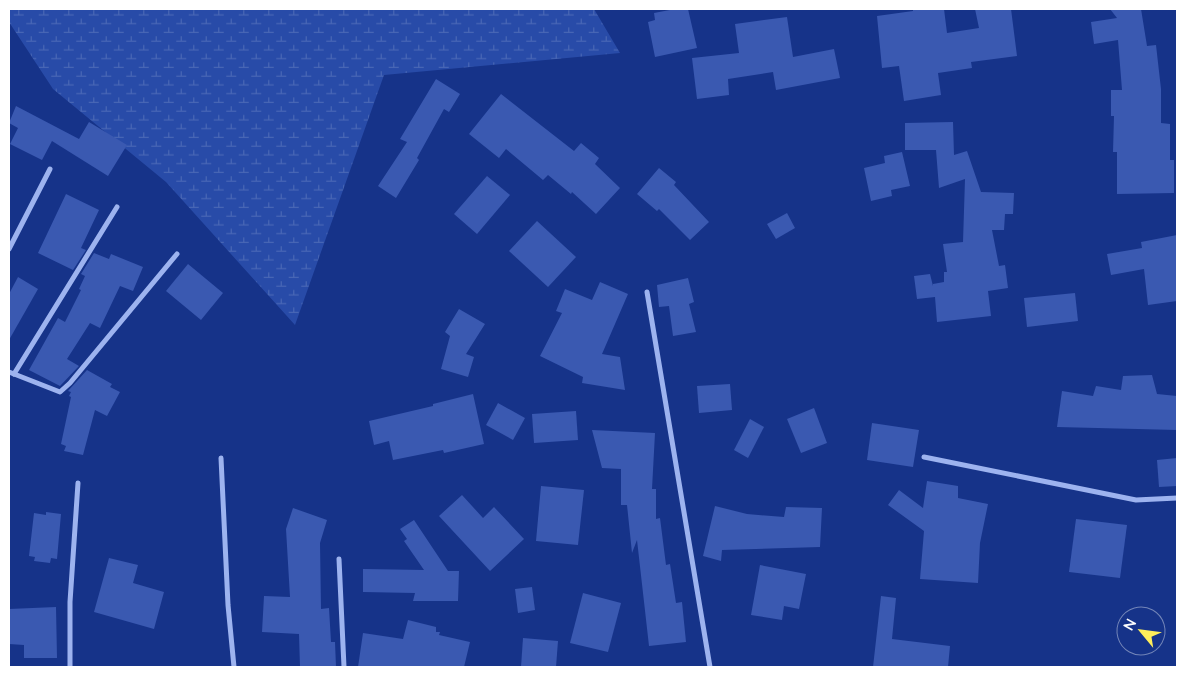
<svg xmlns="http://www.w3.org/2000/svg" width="1186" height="676" viewBox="0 0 1186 676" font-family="Lato,sans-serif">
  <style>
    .wetland { fill: url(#wetland-marsh) }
    .building { fill: #3a59b1 }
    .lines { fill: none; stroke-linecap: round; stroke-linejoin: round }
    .street { stroke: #9db3ef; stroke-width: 5 }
  </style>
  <defs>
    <pattern id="wetland-marsh" width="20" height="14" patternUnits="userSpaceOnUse" patternTransform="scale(1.25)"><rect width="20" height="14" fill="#284ba8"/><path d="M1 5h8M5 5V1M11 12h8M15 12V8" fill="none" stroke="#4866b5"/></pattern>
  </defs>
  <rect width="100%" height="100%" fill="#163389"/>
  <!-- wetland -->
  <path class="wetland" d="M9,9H594L620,53L384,75L295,325L166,182L53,89L9,22Z"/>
  <!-- building -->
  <g class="building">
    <path d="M675,9H688L697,48L655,57L648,22L655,20L654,13Z"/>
    <path d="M913,9H944L947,33L979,28L975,9H1011L1017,56L971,62L972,68L938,73L941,95L904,101L899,66L882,68L877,16L913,11Z"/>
    <path d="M1110,9H1141L1147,46L1156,45L1161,89V123L1170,124V160H1174V193L1117,194V152H1113L1114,116H1111V90H1122L1118,40L1094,44L1091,22L1117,18Z"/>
    <path d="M787,17L793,57L834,49L840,78L776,90L773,72L728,79L729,95L697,99L692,58L739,53L735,24Z"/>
    <path d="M436,79L460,94L449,112L444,109L417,158L419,160L396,198L378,186L407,142L400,139Z"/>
    <path d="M501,94L574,151L581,143L599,158L595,164L620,188L596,214L572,192L571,194L548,175L543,180L506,149L499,158L469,134Z"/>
    <path d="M16,106L79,139L89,122L127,145L108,176L52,141L42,160L10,144L18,128L9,123Z"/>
    <path d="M953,122L954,155L967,151L981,192L1014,193L1013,214H1005L1004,230H992L999,266L1005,265L1008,288L988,291L991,316L937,322L935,297L917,299L914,276L930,274L933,286V284L944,282V272H947L943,244L963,242L965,179L939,188L936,150H905V123Z"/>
    <path d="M902,152L910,186L891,190L892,196L871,201L864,168L885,163L884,156Z"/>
    <path d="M659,168L676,182L674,185L709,222L690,240L659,209L657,211L637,194Z"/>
    <path d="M487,176L510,195L477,234L454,214Z"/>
    <path d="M66,194L99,210L81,248L86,250L73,270L38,253Z"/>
    <path d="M787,213L795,228L776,239L767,224Z"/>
    <path d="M537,221L576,257L548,287L509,251Z"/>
    <path d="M1177,235V301L1148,305L1144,269L1111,275L1107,254L1142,248L1141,242Z"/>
    <path d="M94,253L109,259L111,254L143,267L133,291L120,286L100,328L90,323L67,359L79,366L60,386L29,370L58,318L65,322L81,290L79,289L85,276L81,274Z"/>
    <path d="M188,264L223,293L201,320L166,291Z"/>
    <path d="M18,277L38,289L9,340V294Z"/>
    <path d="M688,278L694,302L689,304L696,332L673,336L669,306L659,307L657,285Z"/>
    <path d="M600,282L628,294L602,354L620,357L625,390L582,383L583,377L540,356L562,313L556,311L565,289L592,300Z"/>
    <path d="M1075,293L1078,321L1027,327L1024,298Z"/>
    <path d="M459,309L485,324L466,354L474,357L468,377L441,369L450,336L445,332Z"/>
    <path d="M87,370L112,384L110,387L120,392L107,416L95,410L83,455L64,451L66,446L61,444L71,397L69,396L71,392L68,391Z"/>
    <path d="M1152,375L1157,394L1177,396V430L1057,427L1062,391L1093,396L1096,386L1121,390L1123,376Z"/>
    <path d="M730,384L732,410L699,413L697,386Z"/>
    <path d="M473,394L484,444L444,453L443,450L393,460L389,441L374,445L369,421L433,406V404Z"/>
    <path d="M498,403L525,418L513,440L486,425Z"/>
    <path d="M814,408L827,443L801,453L787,419Z"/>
    <path d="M576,411L578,440L534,443L532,414Z"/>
    <path d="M750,419L764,427L748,458L734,450Z"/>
    <path d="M872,423L919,430L913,467L867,460Z"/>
    <path d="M592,430L655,433L652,489H656V519L660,518L666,565L670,564L676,603L682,602L686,642L649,646L637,540L632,553L627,505H621V469L602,468Z"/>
    <path d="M1177,458V486L1159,487L1157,460Z"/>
    <path d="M927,481L958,486V498L988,504L980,543L978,583L920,579L924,531L888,505L899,490L923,508Z"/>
    <path d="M541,486L584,490L578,545L536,541Z"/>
    <path d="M462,495L483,518L494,507L524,539L490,571L439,516Z"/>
    <path d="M715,506L747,514L784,517L786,507L822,508L820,547L722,550L721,561L703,556Z"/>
    <path d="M293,508L327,520L320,543L321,609L329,608L331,642H335L336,667H300L299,634L262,632L264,596L290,597L286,529Z"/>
    <path d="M46,512L61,514L57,559L51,558L50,563L34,561L35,557L29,556L34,513L46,515Z"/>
    <path d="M1076,519L1127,525L1120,578L1069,572Z"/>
    <path d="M414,520L448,571H459L458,601H413L415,593L363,592V569L424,570L404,541L407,539L400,529Z"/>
    <path d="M109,558L138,565L133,583L164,592L154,629L94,612Z"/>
    <path d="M760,565L806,574L799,609L784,606L782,620L751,615Z"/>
    <path d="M532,587L535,610L518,613L515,589Z"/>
    <path d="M583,593L621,603L608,652L570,643Z"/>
    <path d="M881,596L896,598L892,639L950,646L948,667H873Z"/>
    <path d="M56,607L57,658H24V645L9,644V609Z"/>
    <path d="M408,620L436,627V632H440L439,635L470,642L464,667H358L363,633L403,639Z"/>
    <path d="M523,638L558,641L556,667H521Z"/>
  </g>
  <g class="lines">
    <!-- street -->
    <g class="street">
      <path d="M9,249L50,169"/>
      <path d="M647,292L710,667"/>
      <path d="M9,372L60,392L70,383L177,254"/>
      <path d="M14,374L117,207"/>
      <path d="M924,457L1136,500L1177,498"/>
      <path d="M221,458L228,605L234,667"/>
      <path d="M339,559L344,667"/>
      <path d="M70,667V602L78,483"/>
    </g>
  </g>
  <!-- border -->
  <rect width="1186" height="676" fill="none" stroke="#ffffff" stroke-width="20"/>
  <!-- north arrow -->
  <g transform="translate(1141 631) rotate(299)"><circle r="24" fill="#163389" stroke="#7385b8"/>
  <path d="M0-4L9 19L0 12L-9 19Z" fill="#ffee5b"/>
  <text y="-8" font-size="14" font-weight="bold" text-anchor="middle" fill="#ffffff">N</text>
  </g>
</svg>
